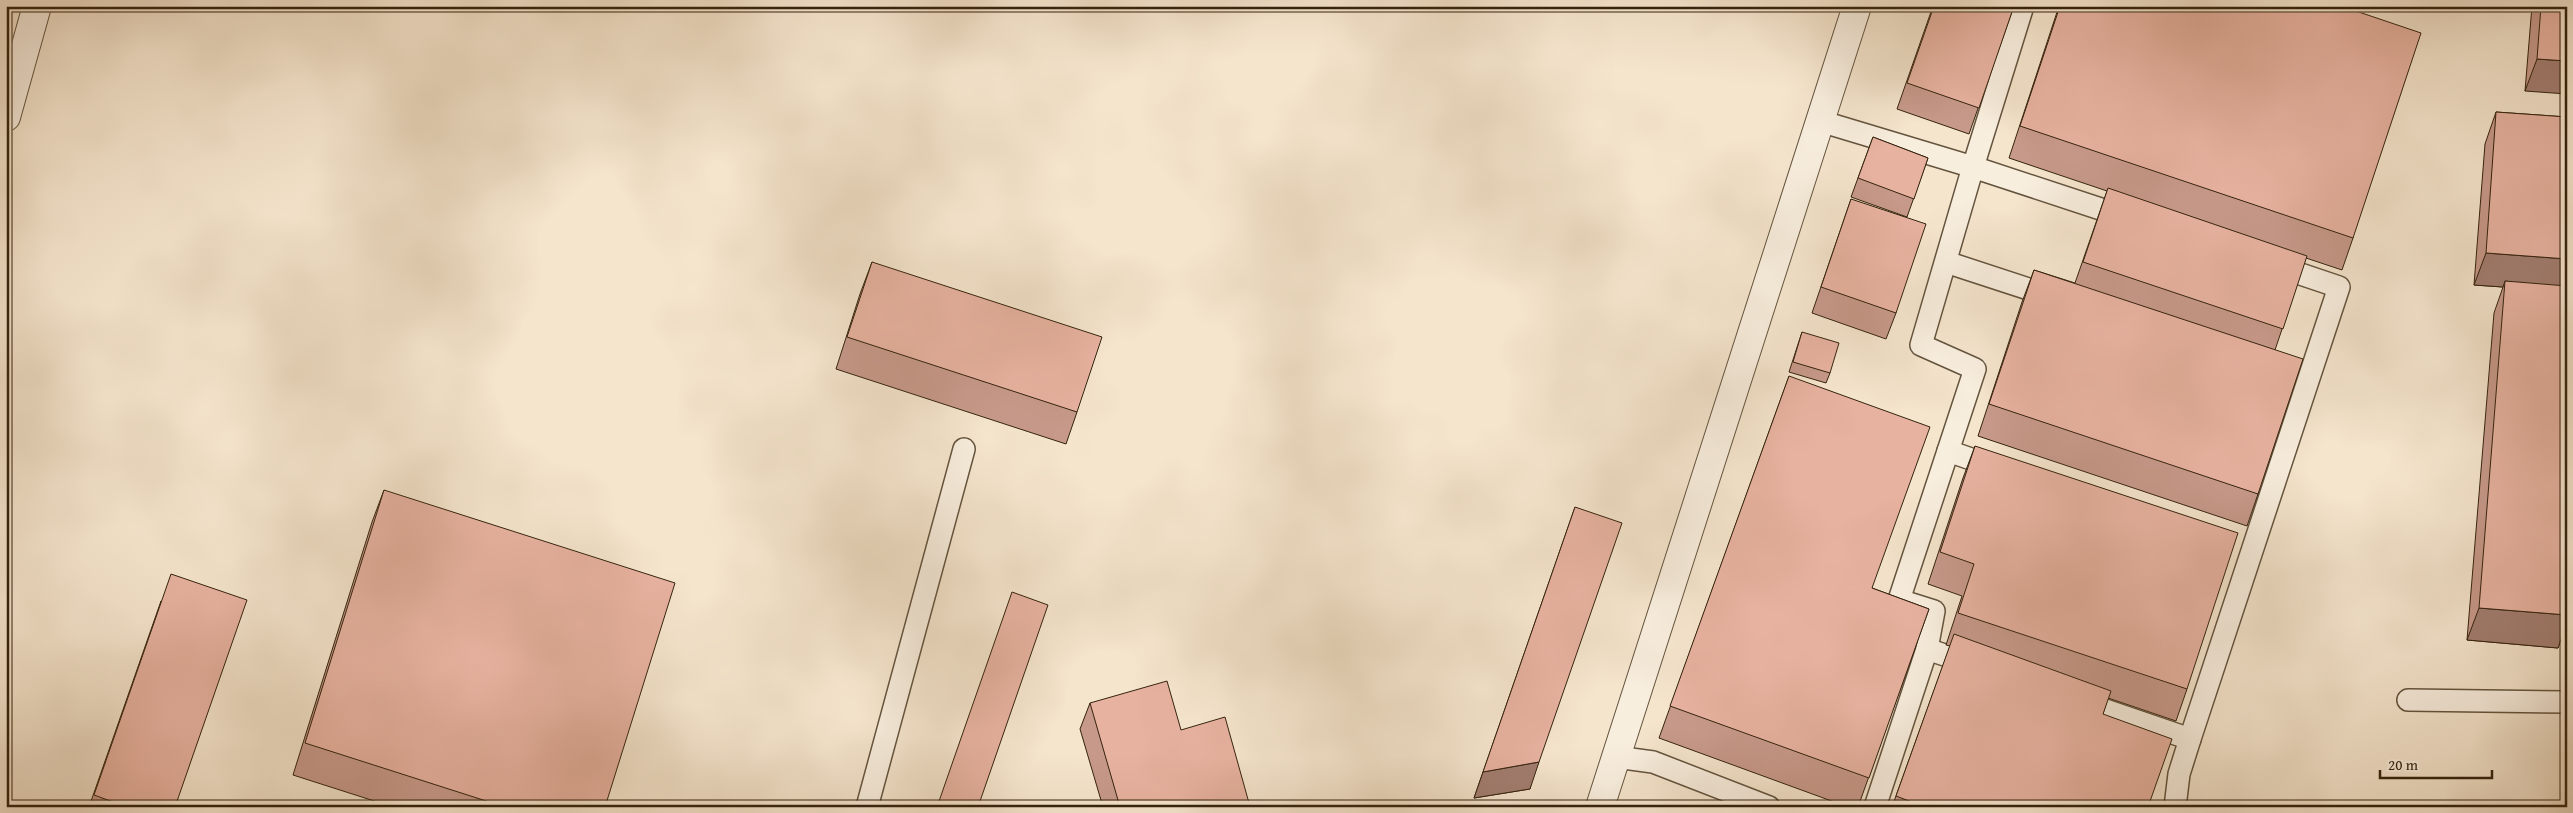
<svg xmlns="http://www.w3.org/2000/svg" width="2573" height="813" viewBox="0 0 2573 813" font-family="'Gentium Book Plus',serif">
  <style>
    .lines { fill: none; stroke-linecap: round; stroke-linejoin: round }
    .service-casing { stroke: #64543e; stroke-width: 24 }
    .minor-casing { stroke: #64543e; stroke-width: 30 }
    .service { stroke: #f8eede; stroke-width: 21 }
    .minor { stroke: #f8eede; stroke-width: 28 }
    .wall { fill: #c7998a; stroke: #34230e }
    .shaded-wall { fill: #a27d70; stroke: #34230e }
    .building { fill: #e7b2a0; stroke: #34230e }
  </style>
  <rect width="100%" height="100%" fill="#f5e5cd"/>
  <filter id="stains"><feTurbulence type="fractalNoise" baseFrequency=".004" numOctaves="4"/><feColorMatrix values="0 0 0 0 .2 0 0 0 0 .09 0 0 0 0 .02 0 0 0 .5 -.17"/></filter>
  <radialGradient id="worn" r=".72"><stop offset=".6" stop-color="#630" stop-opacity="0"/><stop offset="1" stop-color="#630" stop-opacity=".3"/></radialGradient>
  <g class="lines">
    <!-- service casing -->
    <g class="service-casing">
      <g id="service">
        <path d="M1820,121L1973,167L2023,6"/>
        <path d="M1946,262L2053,297"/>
        <path d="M1948,451L1997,468"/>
        <path d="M1927,649L1974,665"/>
        <path d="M2076,700L2190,739"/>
        <path d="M2408,700L2567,702"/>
        <path d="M1616,757L1653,762L1769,807"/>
        <path d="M867,807L964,449"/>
        <path d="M1875,807L1927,649L1934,611L1899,600L1975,369L1921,345L1973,167L2128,218"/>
        <path d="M2175,807L2179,774L2190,739L2339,287L2274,265"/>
      </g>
    </g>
    <!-- minor casing -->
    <g class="minor-casing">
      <g id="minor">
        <path d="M6,117L37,6"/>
        <path d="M1600,807L1857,6"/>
      </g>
    </g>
    <!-- service -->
    <use href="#service" class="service"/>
    <!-- minor -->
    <use href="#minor" class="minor"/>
  </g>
  <!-- wall -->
  <g class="wall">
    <path d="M1933,6H2014L1969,134L1897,109Z"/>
    <path d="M2059,6H2341L2353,238L2342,270L2306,258L2275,350L2258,494L2247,526L1978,436L2022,302L2034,270L2075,283L2107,191L2009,158Z"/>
    <path d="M2532,6H2567L2525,91Z"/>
    <path d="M2496,112L2567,117V622L2558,648L2467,640L2494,313L2503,287L2474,285L2485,144Z"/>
    <path d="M1873,137L1928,158L1907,217L1851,197Z"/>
    <path d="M1851,199L1896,313L1886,339L1812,313Z"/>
    <path d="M872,262L1077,412L1066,444L836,369L860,294Z"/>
    <path d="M1802,332L1830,373L1826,383L1789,372Z"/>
    <path d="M1789,376L1872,588L1929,609L1858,807H1848L1659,738Z"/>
    <path d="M1975,446L2187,689L2176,721L2108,698L2103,714L2148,807H1892L1950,646L1946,645L1962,596L1928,584L1963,478Z"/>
    <path d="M384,490L605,807H393L293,775L372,522Z"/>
    <path d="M1575,507L1530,789L1474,798L1566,533Z"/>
    <path d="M161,601L175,807H89Z"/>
    <path d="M1090,703L1181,730L1248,807H1103L1080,729Z"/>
  </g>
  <!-- shaded-wall -->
  <g class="shaded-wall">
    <path d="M2537,59L2567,61V94L2525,91Z"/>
    <path d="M2486,253L2567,259V292L2505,281L2503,287L2474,285Z"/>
    <path d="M2479,608L2567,615V622L2558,648L2467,640Z"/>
    <path d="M1539,762L1530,789L1474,798L1483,772Z"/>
    <path d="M1249,803L1248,807H1236Z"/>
  </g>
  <!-- building -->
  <g class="building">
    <path d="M1934,6H2014L1979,108L1907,83Z"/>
    <path d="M2060,6H2341L2421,33L2353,238L2020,126Z"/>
    <path d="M2541,6H2567V61L2537,59Z"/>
    <path d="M2496,112L2567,117V259L2486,253Z"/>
    <path d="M1873,137L1928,158L1914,199L1858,178Z"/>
    <path d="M2108,188L2307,256L2283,329L2083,262Z"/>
    <path d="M1851,199L1926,224L1896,313L1821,287Z"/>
    <path d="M872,262L1102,337L1077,412L847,337Z"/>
    <path d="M2034,270L2303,359L2258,494L1989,404Z"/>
    <path d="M2505,281L2567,286V615L2479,608Z"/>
    <path d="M1802,332L1839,343L1830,373L1793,362Z"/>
    <path d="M1789,376L1930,427L1872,588L1929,609L1869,778L1670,706Z"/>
    <path d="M1975,446L2238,533L2187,689L1958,613L1974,564L1940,552Z"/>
    <path d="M384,490L675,583L605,807H505L305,743Z"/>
    <path d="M1575,507L1622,523L1539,762L1483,772Z"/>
    <path d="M171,574L247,600L175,807H127L94,795Z"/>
    <path d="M1012,592L1048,605L978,807H937Z"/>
    <path d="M1954,634L2111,691L2103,714L2172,739L2148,807H1925L1896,796Z"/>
    <path d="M1167,681L1181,730L1225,717L1249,803L1236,807H1120L1090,703Z"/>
  </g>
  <!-- margin -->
  <rect width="2573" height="813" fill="none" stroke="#f5e5cd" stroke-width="25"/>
  <rect x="8" y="8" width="2558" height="798" fill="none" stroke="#34230e" stroke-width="2.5"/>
  <rect x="12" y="12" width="2548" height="788" fill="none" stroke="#34230e"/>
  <!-- scale -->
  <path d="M2380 770v8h112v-8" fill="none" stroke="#34230e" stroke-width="2.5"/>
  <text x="2388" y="770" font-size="15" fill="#34230e" stroke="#f8eede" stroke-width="4" paint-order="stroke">20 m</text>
  <rect width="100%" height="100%" filter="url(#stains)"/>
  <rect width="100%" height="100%" fill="url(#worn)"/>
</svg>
